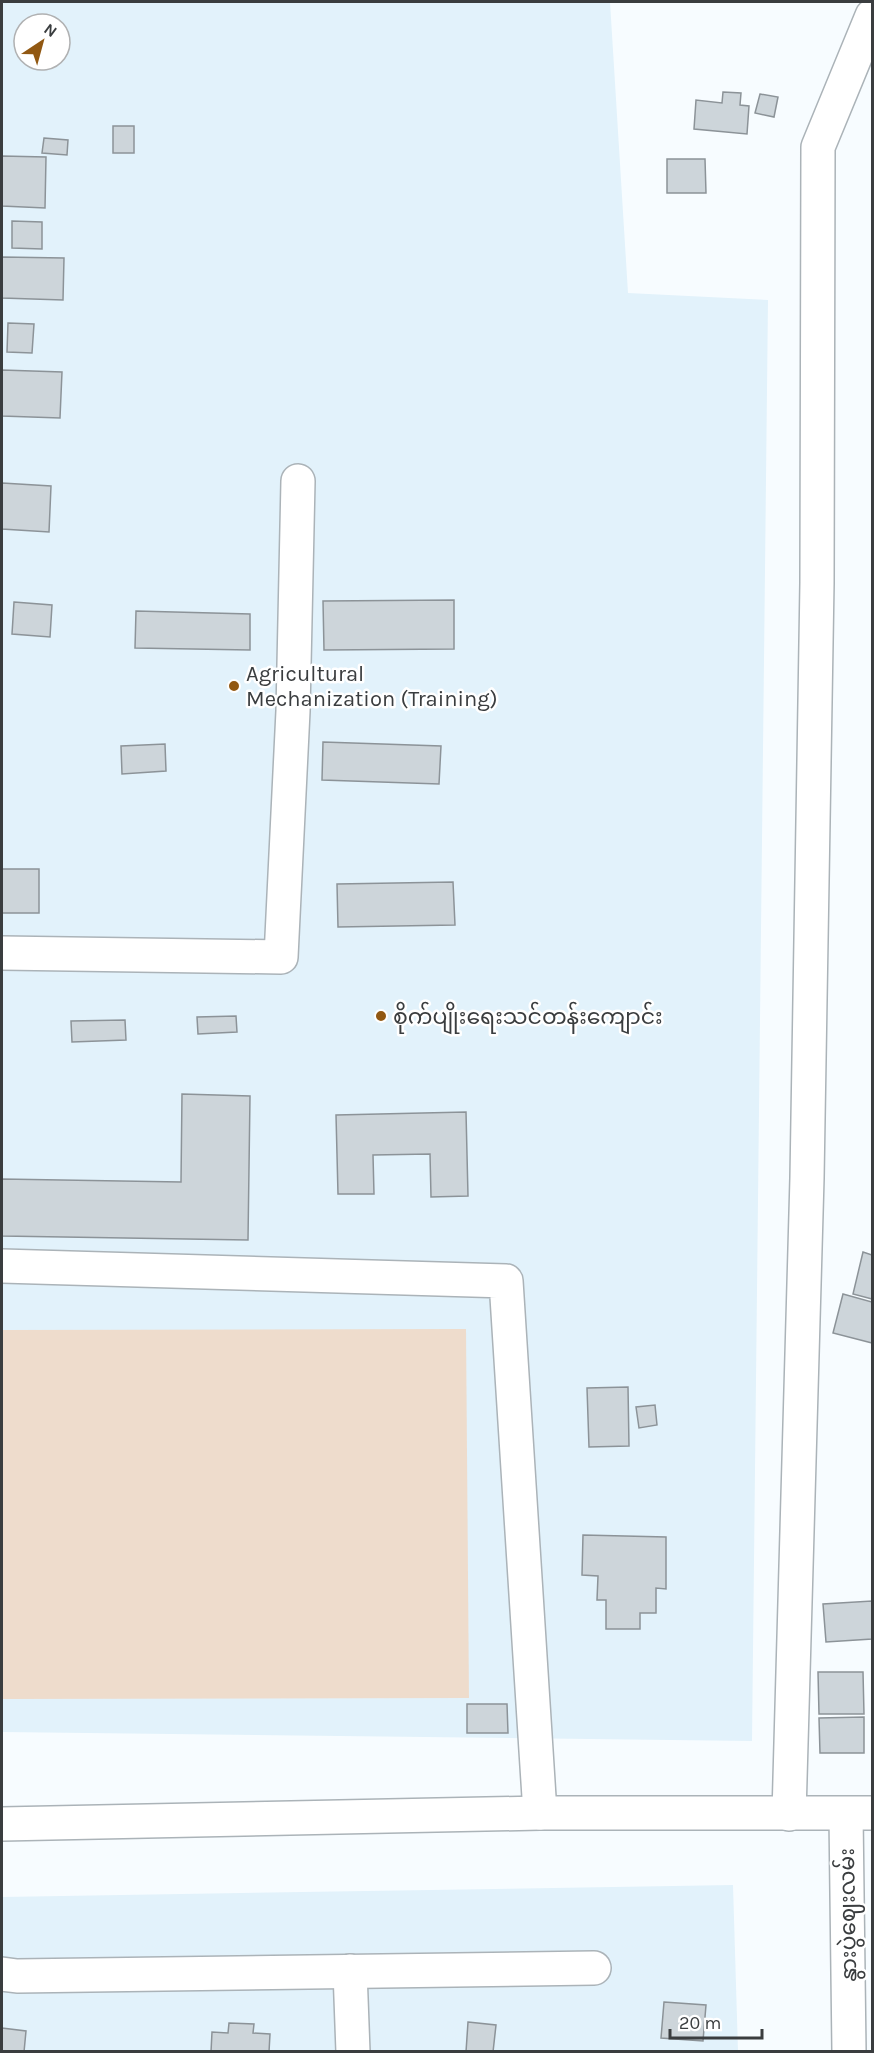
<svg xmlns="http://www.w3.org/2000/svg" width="874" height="2053" viewBox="0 0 874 2053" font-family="Karla,'Noto Sans Myanmar',sans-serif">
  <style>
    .built { fill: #e2f2fb; fill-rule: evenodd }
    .green { fill: #eedccc }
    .building { fill: #cdd5da; stroke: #8c9398; stroke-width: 1.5 }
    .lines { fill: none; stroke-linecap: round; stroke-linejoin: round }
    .minor-casing { stroke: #abb3b8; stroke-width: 36 }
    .highway-casing { stroke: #abb3b8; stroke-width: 36 }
    .minor { stroke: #fff; stroke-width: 33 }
    .highway { stroke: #fff; stroke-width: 33 }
    .poi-dot { fill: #915812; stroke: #fff; stroke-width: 2 }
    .labels { text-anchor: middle; stroke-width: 5; stroke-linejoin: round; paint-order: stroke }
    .poi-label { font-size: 22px; fill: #3a3d3f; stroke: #fff; text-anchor: start }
    .street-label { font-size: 22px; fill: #3a3d3f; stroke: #fff }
  </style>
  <rect width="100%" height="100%" fill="#f7fcff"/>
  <!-- built -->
  <g class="built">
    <path d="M2,2H610L628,293L768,300L752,1741L2,1732ZM24,24H60V60H24Z"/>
    <path d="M733,1885L738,2051H2V1897Z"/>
  </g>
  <!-- green -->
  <path class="green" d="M466,1329L469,1698L2,1699V1330Z"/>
  <!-- building -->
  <g class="building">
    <path d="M723,92L741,93L740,105L749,106L747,134L694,129L696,100L722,103Z"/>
    <path d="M760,94L778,97L774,117L755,113Z"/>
    <rect x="113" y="126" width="21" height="27"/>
    <path d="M44,138L68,140L67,155L42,153Z"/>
    <path d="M2,156L46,157L45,208L2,206Z"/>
    <path d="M667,159H705L706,193H667Z"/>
    <path d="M12,221L42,222V249L12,248Z"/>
    <path d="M2,257L64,258L63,300L2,298Z"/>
    <path d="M8,323L34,324L32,353L7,352Z"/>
    <path d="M2,370L62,372L60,418L2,416Z"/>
    <path d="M2,483L51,486L49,532L2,529Z"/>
    <path d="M454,600V649L324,650L323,601Z"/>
    <path d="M14,602L52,605L50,637L12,634Z"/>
    <path d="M136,611L250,614V650L135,648Z"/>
    <path d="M323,742L441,746L439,784L322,780Z"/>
    <path d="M165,744L166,771L122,774L121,746Z"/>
    <rect x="2" y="869" width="37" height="44"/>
    <path d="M453,882L455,925L338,927L337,884Z"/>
    <path d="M236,1016L237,1032L198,1034L197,1017Z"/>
    <path d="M125,1020L126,1040L72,1042L71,1021Z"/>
    <path d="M182,1094L250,1096L248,1240L2,1236V1179L181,1182Z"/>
    <path d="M466,1112L468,1196L431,1197L430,1154L373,1155L374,1194H338L336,1115Z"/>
    <path d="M863,1252L872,1255V1299L853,1294Z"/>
    <path d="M843,1294L872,1302V1343L833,1333Z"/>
    <path d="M628,1387L629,1446L589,1447L587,1388Z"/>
    <path d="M655,1405L657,1425L639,1428L636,1407Z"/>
    <path d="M583,1535L666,1537V1589L656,1588V1613H640V1629H606V1600H597L598,1576L582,1575Z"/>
    <path d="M872,1601V1639L826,1642L823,1604Z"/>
    <path d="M818,1672H863L864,1714H819Z"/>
    <path d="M467,1704H507L508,1733H467Z"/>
    <path d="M864,1717V1753H820L819,1718Z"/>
    <path d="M664,2002L706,2005L703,2041L661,2038Z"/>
    <path d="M468,2022L496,2025L493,2052H466Z"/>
    <path d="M229,2023L254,2024L253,2033L270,2034L269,2052H211L212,2032L228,2033Z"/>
    <path d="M2,2028L26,2031L24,2052H2Z"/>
  </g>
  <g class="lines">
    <!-- minor casing -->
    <g class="minor-casing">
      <g id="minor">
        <path d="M2,953L281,957L293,711L298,481"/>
        <path d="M2,1266L506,1281L540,1813"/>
        <path d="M789,1814L807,1178L817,583L818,147L872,16"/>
        <path d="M846,1814L849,2052"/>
        <path d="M350,1971L353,2052"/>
        <path d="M2,1974L17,1976L594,1968"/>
      </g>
    </g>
    <!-- highway casing -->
    <g class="highway-casing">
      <path id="highway" d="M2,1824L540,1813H872"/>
    </g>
    <!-- minor -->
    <use href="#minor" class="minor"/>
    <!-- highway -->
    <use href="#highway" class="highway"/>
  </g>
  <!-- markers -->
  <g class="poi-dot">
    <circle cx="234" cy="686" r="6"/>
    <circle cx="381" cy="1016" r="6"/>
  </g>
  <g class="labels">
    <!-- poi labels -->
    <g class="poi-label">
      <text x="246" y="681">Agricultural<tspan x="246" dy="25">Mechanization (Training)</tspan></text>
      <text x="393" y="1024">စိုက်ပျိုးရေးသင်တန်းကျောင်း</text>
    </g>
    <!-- street labels -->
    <g class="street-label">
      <text transform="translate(847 1915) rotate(-91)" y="8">နွားပွဲဈေးလမ်း</text>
    </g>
  </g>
  <!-- border -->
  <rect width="874" height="2053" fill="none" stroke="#3a3d3f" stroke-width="6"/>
  <!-- north arrow -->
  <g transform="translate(42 42) rotate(36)"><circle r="28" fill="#ffffff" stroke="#b0b1b2" stroke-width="1.5"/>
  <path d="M0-4.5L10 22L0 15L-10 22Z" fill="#915812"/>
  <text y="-9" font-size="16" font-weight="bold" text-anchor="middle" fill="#3a3d3f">N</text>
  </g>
  <!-- scale -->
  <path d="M670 2029v9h92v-9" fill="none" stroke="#3a3d3f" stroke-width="3"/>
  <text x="679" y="2029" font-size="18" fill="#3a3d3f" stroke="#ffffff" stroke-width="4.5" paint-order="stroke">20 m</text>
</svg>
